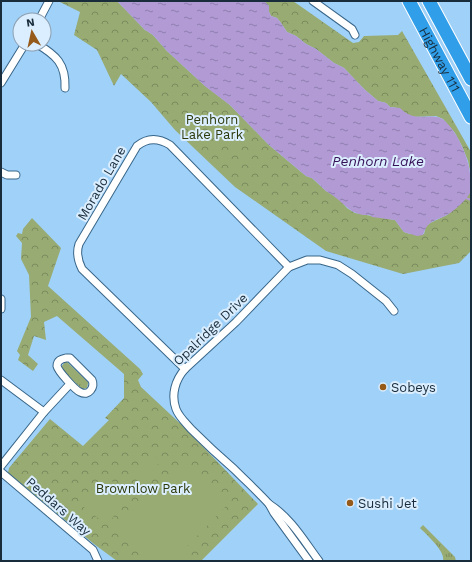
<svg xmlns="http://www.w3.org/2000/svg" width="472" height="562" viewBox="0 0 472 562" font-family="'Work Sans',sans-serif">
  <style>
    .grass { fill: url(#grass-tufts) }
    .forest { fill: url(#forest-crowns) }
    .pitch { fill: #98ab72 }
    .water { fill: url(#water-ripples) }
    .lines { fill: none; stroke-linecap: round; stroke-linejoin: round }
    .stream { stroke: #b29ad5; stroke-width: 2 }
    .street-casing { stroke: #386689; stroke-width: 9 }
    .highway-casing { stroke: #fff; stroke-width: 15 }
    .street { stroke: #fff; stroke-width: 7 }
    .highway { stroke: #309ee8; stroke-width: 13 }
    .poi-dot { fill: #955a19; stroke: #dbeeff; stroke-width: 1.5 }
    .labels { text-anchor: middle; stroke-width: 4; stroke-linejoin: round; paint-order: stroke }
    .street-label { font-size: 13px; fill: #182c3b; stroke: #dbeeff }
    .park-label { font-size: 13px; fill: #2d3909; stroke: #dbeeff }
    .poi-label { font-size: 13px; fill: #182c3b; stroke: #dbeeff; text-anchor: start }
    .water-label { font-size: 14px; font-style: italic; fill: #361157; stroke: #dbeeff }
  </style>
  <defs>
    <pattern id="grass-tufts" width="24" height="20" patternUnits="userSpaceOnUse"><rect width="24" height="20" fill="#98ab72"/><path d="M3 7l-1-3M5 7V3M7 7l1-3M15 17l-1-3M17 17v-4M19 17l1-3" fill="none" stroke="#7b8b5f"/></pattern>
    <pattern id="forest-crowns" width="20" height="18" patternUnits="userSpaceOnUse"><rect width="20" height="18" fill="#98ab72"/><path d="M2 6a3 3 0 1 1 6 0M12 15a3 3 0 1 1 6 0" fill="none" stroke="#7b8b5f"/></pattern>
    <pattern id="water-ripples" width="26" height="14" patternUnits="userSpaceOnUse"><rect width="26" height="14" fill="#b29ad5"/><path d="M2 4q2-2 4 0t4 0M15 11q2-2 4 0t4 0" fill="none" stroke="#907eae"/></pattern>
  </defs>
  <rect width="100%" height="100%" fill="#a0d1f9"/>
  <!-- grass -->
  <g class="grass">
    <path d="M65,362H67L88,382V383L87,388L82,389L65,373L61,367Z"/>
    <path d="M423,525L455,557L456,561H443C446,552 427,535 420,528Z"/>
  </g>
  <!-- forest -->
  <g class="forest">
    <path d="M58,1H117L145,30L147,31L153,35L167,51L204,85L230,105L269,145L306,176L312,178L326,191L338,198L347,208L355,213L395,220L404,232L410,234H424L426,226L430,223L447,215L463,201L471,190V251L459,263L403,274L326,251L235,187L175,130L151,102L121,74L114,86L97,50L74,35L80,12Z"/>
    <path d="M264,1H293L353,43L359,42L364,36L398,35L402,31L471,152V176L468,161L462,146L455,133L443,119L436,116L412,117L397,108L390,107L386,103L378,101L364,89L344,68L334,63L316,49L306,44L296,36L287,32L281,23L277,18L271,16L269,12V6Z"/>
    <path d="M32,218L61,248L48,286L140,369L143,374L138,380L141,387L185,428L258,504L201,561H117L94,544L8,473L9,468L50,419L83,446L109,420L105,418L124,398V374L57,316L44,322L46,340L34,336L28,355L38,364L33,371L18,360L20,355L17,351L31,317L29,275L21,259L22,243L16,236L18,233L22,234L23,229Z"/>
  </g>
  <!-- pitch -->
  <g class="pitch">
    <path d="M152,453L160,462L144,479L135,470Z"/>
    <path d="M183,461L228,504L173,561H155L120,527Z"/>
    <path d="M104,475L130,495L107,525L81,505Z"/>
  </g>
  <!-- water -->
  <path class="water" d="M117,1H264L269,6V12L271,16L277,18L281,23L287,32L296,36L306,44L316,49L334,63L344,68L364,89L378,101L386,103L390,107L400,108C416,125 433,110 445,121C457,133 465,150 469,167C470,174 472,184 471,191C468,199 452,213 445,216C432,222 428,221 423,235L417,236L404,232L395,220L372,217L370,215C353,216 348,207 336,198C333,195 329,193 326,191C319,185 315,178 306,176L269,145L230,105L206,87L167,51L153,35L147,31L145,30Z"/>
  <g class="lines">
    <!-- stream -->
    <path class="stream" d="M463,197L471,200"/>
    <!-- street casing -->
    <g class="street-casing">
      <g id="street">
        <path d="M313,1L352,29L355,35"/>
        <path d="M39,20L49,1"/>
        <path d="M37,44C56,55 66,64 65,88"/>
        <path d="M1,83L25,44"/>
        <path d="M1,172L7,175H16"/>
        <path d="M1,299V309"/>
        <path d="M66,358H70L92,380C95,387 89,397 80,392C75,390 58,371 57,366C57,360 62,359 66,358Z"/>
        <path d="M185,369L82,269C78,261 76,253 79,244L137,146C148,137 159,138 170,145L289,267"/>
        <path d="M1,380L44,412"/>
        <path d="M1,466L44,412L70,384"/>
        <path d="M1,472L93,550L98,561"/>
        <path d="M269,504L274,513L309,561"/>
        <path d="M319,561C304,541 291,518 269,504C258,492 246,481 234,469C219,456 205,443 191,429C186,423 179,417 176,409C171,395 175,380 185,369L236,322L289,267L307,260H320L338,265L352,274L386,301L394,311"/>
      </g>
    </g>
    <!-- highway casing -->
    <g class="highway-casing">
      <g id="highway">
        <path id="s1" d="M409,1L471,117"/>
        <path d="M429,1L471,79"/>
      </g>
    </g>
    <!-- street -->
    <use href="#street" class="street"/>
    <!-- highway -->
    <use href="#highway" class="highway"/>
  </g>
  <!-- markers -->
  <g class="poi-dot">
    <circle cx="383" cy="387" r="4"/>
    <circle cx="350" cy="503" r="4"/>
  </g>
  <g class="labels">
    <!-- street labels -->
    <g class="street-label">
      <text dy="5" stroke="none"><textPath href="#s1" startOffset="66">Highway 111</textPath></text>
      <text transform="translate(101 183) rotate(-60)" y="5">Morado Lane</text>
      <text transform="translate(210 329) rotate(-44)" y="5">Opalridge Drive</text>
      <text transform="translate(59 506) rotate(41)" y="5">Peddars Way</text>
    </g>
    <!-- park labels -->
    <g class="park-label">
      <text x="212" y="124">Penhorn<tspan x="212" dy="15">Lake Park</tspan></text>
      <text x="143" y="493">Brownlow Park</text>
    </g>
    <!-- poi labels -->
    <g class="poi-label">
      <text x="391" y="392">Sobeys</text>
      <text x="358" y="508">Sushi Jet</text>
    </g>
    <!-- water labels -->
    <g class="water-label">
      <text x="378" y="166">Penhorn Lake</text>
    </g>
  </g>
  <!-- border -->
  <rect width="472" height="562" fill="none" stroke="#182c3b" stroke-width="4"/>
  <!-- north arrow -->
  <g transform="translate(32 32) rotate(351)"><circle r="19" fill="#dbeeff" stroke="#8da0b1"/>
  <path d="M0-3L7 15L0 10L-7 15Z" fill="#955a19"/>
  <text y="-6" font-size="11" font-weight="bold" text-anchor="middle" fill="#182c3b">N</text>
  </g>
</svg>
